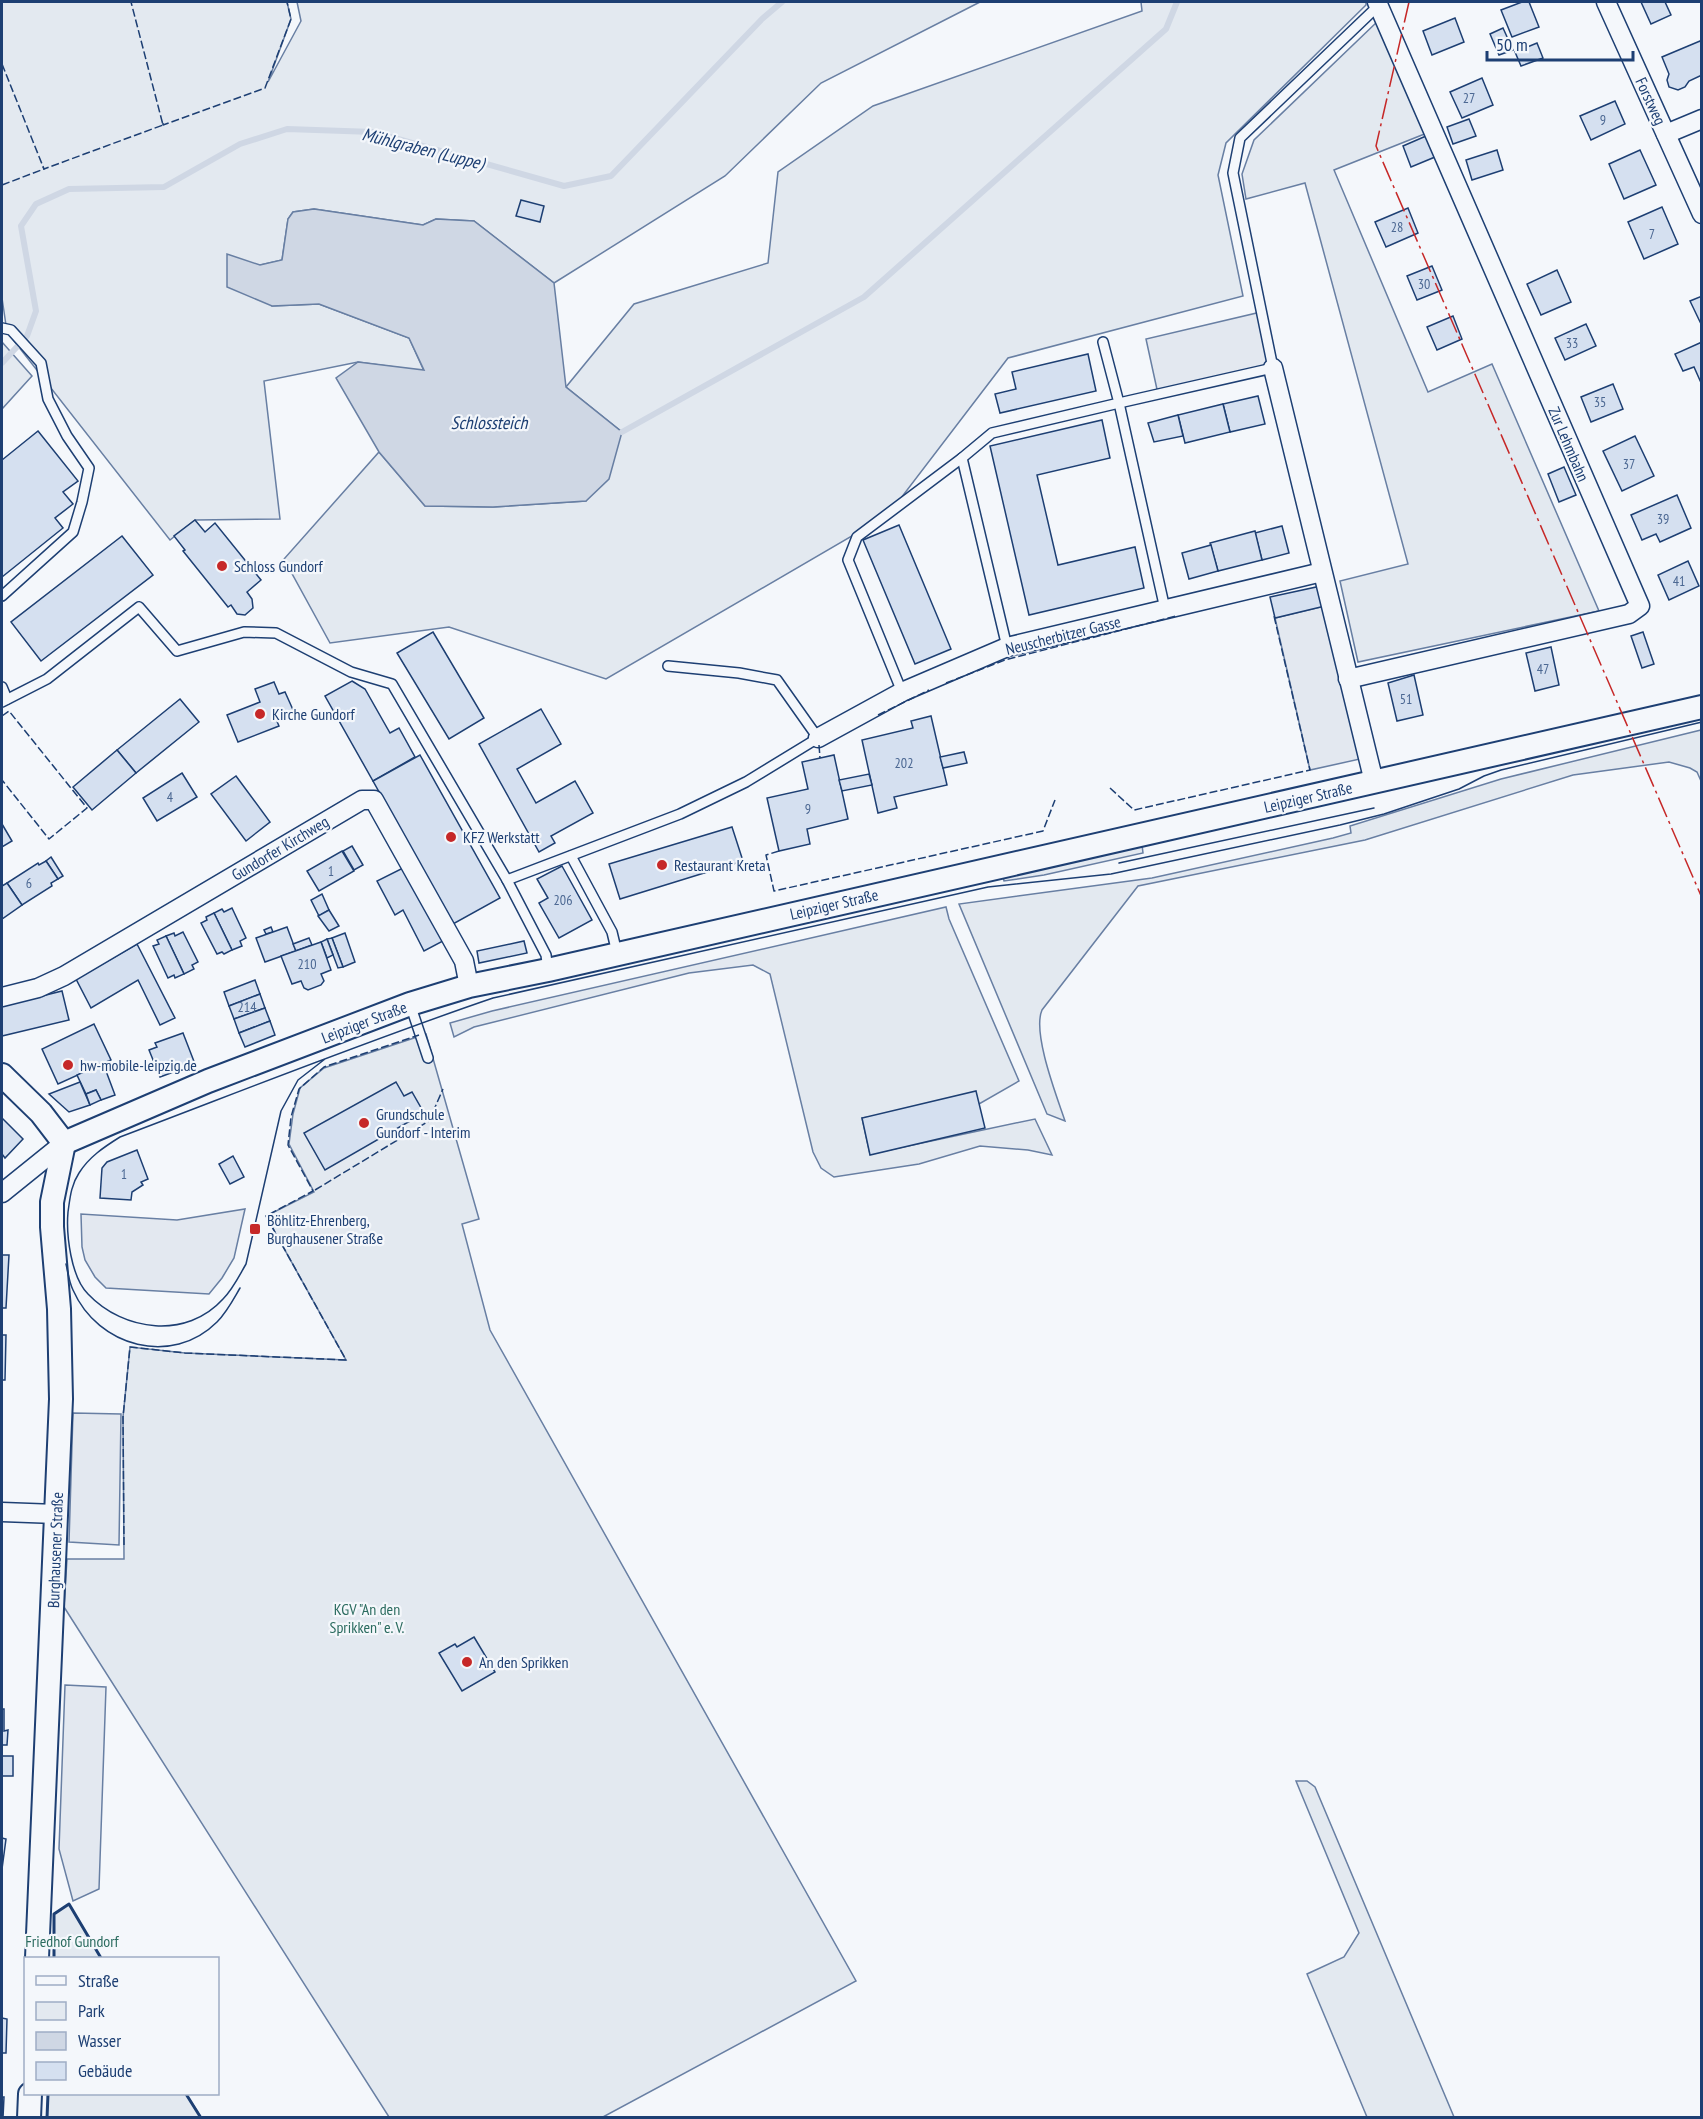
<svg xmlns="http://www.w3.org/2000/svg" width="1703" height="2119" viewBox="0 0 1703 2119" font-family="'PT Sans Narrow',sans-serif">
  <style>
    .green { fill: #e3e9f0; stroke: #687fa3; stroke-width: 1.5 }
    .parking { fill: #e3e8f0; stroke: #687fa3; stroke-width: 1.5 }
    .water { fill: #cfd7e4; stroke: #687fa3; stroke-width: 1.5 }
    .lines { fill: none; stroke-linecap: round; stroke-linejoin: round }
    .stream { stroke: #cfd7e4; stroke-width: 6 }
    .building { fill: #d5e0f0; stroke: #1d3f73; stroke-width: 1.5 }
    .service-casing { stroke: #1d3f73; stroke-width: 12 }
    .minor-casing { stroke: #1d3f73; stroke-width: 21 }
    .tertiary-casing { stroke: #1d3f73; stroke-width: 26 }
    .service { stroke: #f4f7fb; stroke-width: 9 }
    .minor { stroke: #f4f7fb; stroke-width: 18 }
    .tertiary { stroke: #f4f7fb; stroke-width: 22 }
    .tram { stroke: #1d3f73; stroke-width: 1.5 }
    .fence { stroke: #1d3f73; stroke-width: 1.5; stroke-dasharray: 8 3; stroke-linecap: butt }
    .wall { stroke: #1d3f73; stroke-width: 3 }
    .power { stroke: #c62828; stroke-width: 1.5; stroke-dasharray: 21 4.5 3 4.5; stroke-linecap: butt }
    .poi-dot { fill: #c62828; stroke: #f4f7fb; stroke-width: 2 }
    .labels { text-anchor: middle; stroke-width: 4.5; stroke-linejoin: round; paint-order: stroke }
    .number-label { font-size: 14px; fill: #4b6792 }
    .street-label { font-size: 16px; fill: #1d3f73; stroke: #f4f7fb }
    .poi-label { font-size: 16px; fill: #1d3f73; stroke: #f4f7fb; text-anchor: start }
    .park-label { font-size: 16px; fill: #2c6c60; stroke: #f4f7fb }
    .water-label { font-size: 18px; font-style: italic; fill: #1d3f73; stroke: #f4f7fb }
  </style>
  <rect width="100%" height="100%" fill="#f4f7fb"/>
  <!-- green -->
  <g class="green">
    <path d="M2,2H287L291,19L268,82L301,21L297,2H980L821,83L725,176L554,283L474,221L436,219L423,225L314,209L293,212L288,219L282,260L260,265L272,306L319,304L409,338L424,371L358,362L264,381L280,519L195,520L170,540L7,332L2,298Z"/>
    <path d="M1141,2H1366V5L1226,143L1218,175L1243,296L1008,358L888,515L606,679L449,627L330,643L284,559L379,452L425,506L493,507L586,501L622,432L566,387L634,304L768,263L778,172L873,106L1142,11Z"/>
    <path d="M1379,20L1427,133L1334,170L1428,392L1492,364L1599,611L1358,662L1340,581L1408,564L1305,183L1246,199L1242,174L1254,140Z"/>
    <path d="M2,342L32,376L2,409Z"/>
    <path d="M1701,730V781L1697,772L1690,768L1669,762L1573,775L1365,840L1138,886L1042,1010C1032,1033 1057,1097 1065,1121L1047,1114L959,904L1152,878L1333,838L1351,833L1350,826L1501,779Z"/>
    <path d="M1142,845L1143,853L1044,875L1004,881L1003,877Z"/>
    <path d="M946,907L949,919L1019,1081L979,1104L862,1118L870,1154L1035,1119L1052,1155L1028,1150L980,1146L919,1164L834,1177L821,1168L813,1152L770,974L753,965L689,973L474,1027L454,1037L450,1023L492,1011Z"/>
    <path d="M426,1034L479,1219L462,1224L490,1330L856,1981L603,2117H389L64,1607L67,1559H124L123,1417L130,1347L185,1353L346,1360L266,1216L314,1192L289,1144L293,1114L300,1088L324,1068Z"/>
    <path d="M1296,1781H1307L1315,1787L1454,2117H1367L1307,1974L1344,1957L1359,1933Z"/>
    <path d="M69,1904L101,1958H54V1914Z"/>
    <path d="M48,2094H186L201,2117H47Z"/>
  </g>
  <!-- parking -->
  <g class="parking">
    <path d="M1261,312L1273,368L1158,394L1146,339Z"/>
    <path d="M1325,606L1360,759L1310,770L1275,618Z"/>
    <path d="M245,1209L234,1258L222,1278L209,1294L106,1288L95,1277L85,1260L82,1247L81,1214L177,1220Z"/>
    <path d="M73,1413L121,1414L119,1545L69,1542Z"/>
    <path d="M65,1685L106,1687L99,1889L73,1901L59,1849Z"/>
  </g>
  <!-- water -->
  <path class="water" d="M314,209L423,225L436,219L474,221L554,283L566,387L622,432L609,479L586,501L493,507L425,506L379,452L336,378L358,362L424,370L409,338L319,304L272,306L227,287V254L260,265L282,260L288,219L293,212Z"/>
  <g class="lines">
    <!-- stream -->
    <g class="stream">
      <path d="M2,363L27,336L36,311L21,226L36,204L69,189L164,187L240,144L287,129L373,132L564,186L611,176L762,19L782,2"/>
      <path d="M622,432L864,297L1166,29L1177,2"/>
    </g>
  </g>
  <!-- building -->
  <g class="building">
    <path d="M1522,2H1529L1539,27L1512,37L1501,10Z"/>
    <path d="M1641,2H1665L1671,15L1651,24Z"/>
    <path d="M1455,18L1464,42L1432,55L1423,31Z"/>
    <path d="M1503,28L1513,50L1499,55L1490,34Z"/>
    <path d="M1700,41L1702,45V75L1689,81L1685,87L1678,90L1669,87L1667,80L1669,74L1662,57Z"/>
    <path d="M1537,43L1543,58L1521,66L1515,52Z"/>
    <path d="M1482,78L1493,105L1462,118L1450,92Z"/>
    <path d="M1615,101L1625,124L1591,140L1580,116Z"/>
    <path d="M1469,119L1476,136L1453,144L1447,127Z"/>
    <path d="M1426,136L1435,157L1411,167L1403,146Z"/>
    <path d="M1497,150L1503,170L1472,180L1466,160Z"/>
    <path d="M1640,150L1656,185L1624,199L1609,164Z"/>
    <path d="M521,200L544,206L540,222L516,216Z"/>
    <path d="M1662,207L1678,244L1644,259L1628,222Z"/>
    <path d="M1408,208L1418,233L1386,247L1375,222Z"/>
    <path d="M1432,266L1442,290L1417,300L1407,276Z"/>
    <path d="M1557,270L1571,302L1541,315L1527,284Z"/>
    <path d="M1702,296V326L1690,301Z"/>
    <path d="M1453,316L1462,339L1437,350L1427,327Z"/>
    <path d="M1586,324L1596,346L1565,360L1555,338Z"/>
    <path d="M1702,342V385L1694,367L1683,371L1675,354Z"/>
    <path d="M1088,354L1096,391L1000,413L995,394L1016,389L1012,372Z"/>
    <path d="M1613,384L1623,409L1591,422L1581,397Z"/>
    <path d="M1258,396L1265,424L1230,432L1223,404Z"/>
    <path d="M1223,404L1230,432L1185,443L1178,415Z"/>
    <path d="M1178,415L1183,436L1154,442L1148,423Z"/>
    <path d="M1102,420L1110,458L1037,475L1058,565L1135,547L1144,588L1029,615L990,446Z"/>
    <path d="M38,431L78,481L63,492L73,504L55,518L63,528L2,577V460Z"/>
    <path d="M1635,436L1654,476L1622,491L1603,451Z"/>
    <path d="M1564,467L1576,495L1559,502L1548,474Z"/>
    <path d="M1677,495L1691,528L1660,542L1656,534L1642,540L1631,515Z"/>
    <path d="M195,520L205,532L215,523L261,580L247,592L252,599L253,608L245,615L237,614L231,605L228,607L183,551L185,550L174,536Z"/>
    <path d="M899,525L951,649L915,664L863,540Z"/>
    <path d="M1282,526L1289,553L1262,560L1255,533Z"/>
    <path d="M1255,531L1262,560L1218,571L1210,543Z"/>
    <path d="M122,536L153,575L41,661L11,622Z"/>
    <path d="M1211,545L1218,571L1189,579L1182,553Z"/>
    <path d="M1688,561L1699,586L1669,600L1658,575Z"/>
    <path d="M1321,586L1325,606L1275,618L1270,597Z"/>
    <path d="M433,632L484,718L449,739L397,653Z"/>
    <path d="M1643,632L1654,664L1642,668L1631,636Z"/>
    <path d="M1551,647L1559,685L1535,691L1526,653Z"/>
    <path d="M1414,675L1423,715L1397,721L1388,683Z"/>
    <path d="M352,681L365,689L390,733L399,728L415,757L373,781L325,696Z"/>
    <path d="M274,682L279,694L285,692L294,712L276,719L279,726L238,742L227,715L260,702L255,689Z"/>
    <path d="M180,699L199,722L136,773L117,750Z"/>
    <path d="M541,709L561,744L517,769L536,803L575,781L593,813L551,836L555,843L539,852L479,744Z"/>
    <path d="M931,716L947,785L894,797L897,808L878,813L862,740L913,728L911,721Z"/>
    <path d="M117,750L136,773L92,810L73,787Z"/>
    <path d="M964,752L967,763L943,768L940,757Z"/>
    <path d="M420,755L500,898L453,924L373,781Z"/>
    <path d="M834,755L848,819L807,829L810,844L779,851L767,798L808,789L802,762Z"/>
    <path d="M182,773L197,797L157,821L143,798Z"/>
    <path d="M869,774L872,785L842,791L839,780Z"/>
    <path d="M236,776L270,822L246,841L211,794Z"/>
    <path d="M2,824L12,841L2,847Z"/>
    <path d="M732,827L743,861L620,899L609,864Z"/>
    <path d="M352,846L363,865L354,870L343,851Z"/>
    <path d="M342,851L354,871L319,891L307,871Z"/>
    <path d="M51,857L63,876L58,879L46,861Z"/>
    <path d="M46,861L58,879L51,883L52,886L22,905L7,883L38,863L39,865Z"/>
    <path d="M562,866L592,920L559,938L539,903L548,898L537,879Z"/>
    <path d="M405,867L443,941L424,951L403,910L395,915L377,881Z"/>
    <path d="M7,883L22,905L2,919V886Z"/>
    <path d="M322,894L329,910L319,916L311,900Z"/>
    <path d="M232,908L246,938L240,941L242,946L232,950L214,913L222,909L224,912Z"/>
    <path d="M329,910L339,926L329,931L318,916Z"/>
    <path d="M214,913L232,950L224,954L222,952L217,954L201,923L207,920L206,917Z"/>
    <path d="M271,927L273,932L266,934L264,930Z"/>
    <path d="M287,927L296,951L265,962L256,938Z"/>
    <path d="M183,932L198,962L192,965L194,969L184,974L166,936L174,933L175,936Z"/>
    <path d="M345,933L355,962L343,967L332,938Z"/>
    <path d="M166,936L184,974L175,978L174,975L168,978L153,946L159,944L157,940Z"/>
    <path d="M309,938L312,945L296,951L293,944Z"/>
    <path d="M332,938L343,967L338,968L327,939Z"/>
    <path d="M327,939L333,955L327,958L321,942Z"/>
    <path d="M524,941L527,953L479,963L477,951Z"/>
    <path d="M321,942L331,970L321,974L324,981L321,985L308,990L304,988L301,981L292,984L281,956Z"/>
    <path d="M137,944L175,1018L160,1025L138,980L91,1008L76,979Z"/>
    <path d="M255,980L260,994L229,1006L224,992Z"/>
    <path d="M62,991L69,1020L2,1036V1006Z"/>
    <path d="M260,994L265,1008L234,1019L229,1006Z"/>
    <path d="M265,1008L270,1021L239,1033L234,1019Z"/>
    <path d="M270,1021L275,1035L245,1047L239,1033Z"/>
    <path d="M94,1024L111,1060L58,1084L42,1049Z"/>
    <path d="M183,1033L195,1064L160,1077L149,1050L157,1047L155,1043Z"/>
    <path d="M103,1063L115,1095L101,1100L96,1090L86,1094L77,1075Z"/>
    <path d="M80,1082L90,1105L69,1112L49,1094Z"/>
    <path d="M396,1082L404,1096L412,1092L424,1113L325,1170L304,1133Z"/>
    <path d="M96,1090L101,1100L90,1105L86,1094Z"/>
    <path d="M976,1091L985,1128L870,1155L862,1118Z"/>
    <path d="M2,1118L23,1139L5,1158L2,1154Z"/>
    <path d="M137,1150L148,1179L141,1182L143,1185L132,1192L131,1200L100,1198L102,1168L107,1162Z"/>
    <path d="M233,1156L244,1177L230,1184L219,1164Z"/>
    <path d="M2,1255H9L6,1308H2Z"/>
    <path d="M2,1335H6L5,1380H2Z"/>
    <path d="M474,1637L495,1672L462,1691L439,1653L455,1644L457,1647Z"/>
    <path d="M2,1709H4V1731L8,1730L7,1745H2Z"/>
    <rect x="2" y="1756" width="11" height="20"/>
    <path d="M2,1838L6,1839L2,1869Z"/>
    <path d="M2,2018L7,2019L6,2053H2Z"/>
    <path d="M2,2097H4L3,2118H2Z"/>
  </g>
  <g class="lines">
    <!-- service casing -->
    <g class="service-casing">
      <g id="service">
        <path d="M2,328L11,330L41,363L48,399L67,436L89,468L82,502L73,532L2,596"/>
        <path d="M1165,609L1119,403L1273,368L1233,173L1240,138L1379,5"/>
        <path d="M1007,647L962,458L992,433L1119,403L1103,342"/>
        <path d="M2,687L7,699"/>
        <path d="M902,692L848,560L857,537L962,458"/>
        <path d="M2,702L47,679L139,607L177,651L244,632L276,633L351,672L392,684L507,880L546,955L548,970"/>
        <path d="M571,856L612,932L617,953"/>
        <path d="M507,880L680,814L746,782L818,738L777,680L739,673L668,666"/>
        <path d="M410,1004L428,1058"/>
      </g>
    </g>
    <!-- minor casing -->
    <g class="minor-casing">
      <g id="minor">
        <path d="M1606,2L1702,214"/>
        <path d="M1666,134L1702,119"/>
        <path d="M1273,368L1374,782"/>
        <path d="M1348,679L1629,614L1640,606L1377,2"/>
        <path d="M818,738L902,692L1007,647L1322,572"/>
        <path d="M2,997L38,988L64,976L362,800H374L464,961L469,986"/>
        <path d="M2,1193L64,1143"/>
        <path d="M2,1512L56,1514"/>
      </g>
    </g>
    <!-- tertiary casing -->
    <g class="tertiary-casing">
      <g id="tertiary">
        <path d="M2,1075L41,1113L64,1143"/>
        <path d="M64,1143L208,1081L410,1004L469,986L548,970L1702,707"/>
        <path d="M37,1958L61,1399L59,1309L52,1227V1202L64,1143"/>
        <path d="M29,2118L30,2094"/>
      </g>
    </g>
    <!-- service -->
    <use href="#service" class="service"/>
    <!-- minor -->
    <use href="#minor" class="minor"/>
    <!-- tertiary -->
    <use href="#tertiary" class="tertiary"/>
    <!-- tram -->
    <g class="tram">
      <path d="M1119,863L1374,808"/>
      <path d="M325,1059L298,1080L281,1111L246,1264C239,1276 233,1289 223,1299C187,1339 124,1332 88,1294C71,1277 66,1235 68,1212C70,1198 71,1185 79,1173C89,1157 104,1147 120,1137C244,1090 367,1041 493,998L988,887L1111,874L1340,825L1384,814L1459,789L1484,776L1501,770L1702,722"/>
      <path d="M66,1264C68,1272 69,1282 73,1290C98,1347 172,1367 217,1322C227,1312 233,1300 240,1288"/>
    </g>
    <!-- fence -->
    <g class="fence">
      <path d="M2,64L44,169L163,125L131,2"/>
      <path d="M163,123V125L265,88L291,19L287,2"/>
      <path d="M2,185L44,169L43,167"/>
      <path d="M946,683L1005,660L1176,616"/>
      <path d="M878,715L929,690"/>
      <path d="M2,716L9,711L87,808L49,839L2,780"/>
      <path d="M819,745L820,758"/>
      <path d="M1110,788L1134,810L1310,770L1274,616"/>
      <path d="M779,851L766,855L774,891L1043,831L1055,800"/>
      <path d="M315,1190L429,1121L443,1089"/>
      <path d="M124,1545L123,1417L130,1347L185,1353L346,1360L266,1216L313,1191L288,1145L291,1117L299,1089L324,1067L419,1035"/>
    </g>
    <!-- wall -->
    <g class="wall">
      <path d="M54,1958V1914L69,1904L101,1958"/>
      <path d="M186,2094L201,2118"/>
      <path d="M47,2118L48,2094"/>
    </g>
    <!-- power -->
    <path class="power" d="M1409,2L1376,146L1702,898"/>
  </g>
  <!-- markers -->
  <g class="poi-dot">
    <circle cx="222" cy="566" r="6"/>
    <circle cx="260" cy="714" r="6"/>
    <circle cx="451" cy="837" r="6"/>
    <circle cx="662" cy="865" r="6"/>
    <circle cx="68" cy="1065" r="6"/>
    <circle cx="364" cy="1123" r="6"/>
    <rect x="249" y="1223" width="12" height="12" rx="3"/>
    <circle cx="467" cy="1662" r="6"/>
  </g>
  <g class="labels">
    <!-- number labels -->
    <g class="number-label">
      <text x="1469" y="103">27</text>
      <text x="1603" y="125">9</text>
      <text x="1397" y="232">28</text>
      <text x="1652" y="239">7</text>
      <text x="1424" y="289">30</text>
      <text x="1572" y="348">33</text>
      <text x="1600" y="407">35</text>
      <text x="1629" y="469">37</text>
      <text x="1663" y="524">39</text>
      <text x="1679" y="586">41</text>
      <text x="1543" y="674">47</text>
      <text x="1406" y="704">51</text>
      <text x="904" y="768">202</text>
      <text x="170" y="802">4</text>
      <text x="808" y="814">9</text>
      <text x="331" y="876">1</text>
      <text x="29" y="888">6</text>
      <text x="563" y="905">206</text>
      <text x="307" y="969">210</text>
      <text x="247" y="1012">214</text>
      <text x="124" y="1179">1</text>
    </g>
    <!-- street labels -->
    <g class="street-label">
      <text transform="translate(1651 101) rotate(65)" y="6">Forstweg</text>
      <text transform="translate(1569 444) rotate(67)" y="6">Zur Lehmbahn</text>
      <text transform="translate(1063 635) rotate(-14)" y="6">Neuscherbitzer Gasse</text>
      <text transform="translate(1308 797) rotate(-13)" y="6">Leipziger Straße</text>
      <text transform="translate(280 848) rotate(-31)" y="6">Gundorfer Kirchweg</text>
      <text transform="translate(834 904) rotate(-13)" y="6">Leipziger Straße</text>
      <text transform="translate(364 1022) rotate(-21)" y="6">Leipziger Straße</text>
      <text transform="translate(55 1550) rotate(-88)" y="6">Burghausener Straße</text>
    </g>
    <!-- poi labels -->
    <g class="poi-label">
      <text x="234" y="572">Schloss Gundorf</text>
      <text x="272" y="720">Kirche Gundorf</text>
      <text x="463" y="843">KFZ Werkstatt</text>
      <text x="674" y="871">Restaurant Kreta</text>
      <text x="80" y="1071">hw-mobile-leipzig.de</text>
      <text x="376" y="1120">Grundschule<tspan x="376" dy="18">Gundorf - Interim</tspan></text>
      <text x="267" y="1226">Böhlitz-Ehrenberg,<tspan x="267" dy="18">Burghausener Straße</tspan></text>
      <text x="479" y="1668">An den Sprikken</text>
    </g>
    <!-- park labels -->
    <g class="park-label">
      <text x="367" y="1615">KGV "An den<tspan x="367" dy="18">Sprikken" e. V.</tspan></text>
      <text x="72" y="1947">Friedhof Gundorf</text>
    </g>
    <!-- water labels -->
    <g class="water-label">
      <text transform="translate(423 149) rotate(14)" y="6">Mühlgraben (Luppe)</text>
      <text x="489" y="429">Schlossteich</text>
    </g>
  </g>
  <!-- border -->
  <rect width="1703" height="2119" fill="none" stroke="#1d3f73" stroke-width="6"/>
  <!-- legend -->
  <rect x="24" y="1957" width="195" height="138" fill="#f4f7fb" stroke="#9eadc5" stroke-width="1.5"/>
  <rect x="36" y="1976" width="30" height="9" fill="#f4f7fb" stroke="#9eadc5" stroke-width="1.5"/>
  <text x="78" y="1987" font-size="18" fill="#1d3f73">Straße</text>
  <rect x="36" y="2002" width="30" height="18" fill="#e3e9f0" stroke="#9eadc5" stroke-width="1.5"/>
  <text x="78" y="2017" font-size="18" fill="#1d3f73">Park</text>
  <rect x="36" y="2032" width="30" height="18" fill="#cfd7e4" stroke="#9eadc5" stroke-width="1.5"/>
  <text x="78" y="2047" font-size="18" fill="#1d3f73">Wasser</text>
  <rect x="36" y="2062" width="30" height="18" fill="#d5e0f0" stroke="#9eadc5" stroke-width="1.5"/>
  <text x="78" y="2077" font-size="18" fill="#1d3f73">Gebäude</text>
  <!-- scale -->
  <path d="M1487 51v9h146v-9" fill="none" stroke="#1d3f73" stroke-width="3"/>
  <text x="1496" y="51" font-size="18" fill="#1d3f73" stroke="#f4f7fb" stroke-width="4.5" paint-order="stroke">50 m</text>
</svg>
